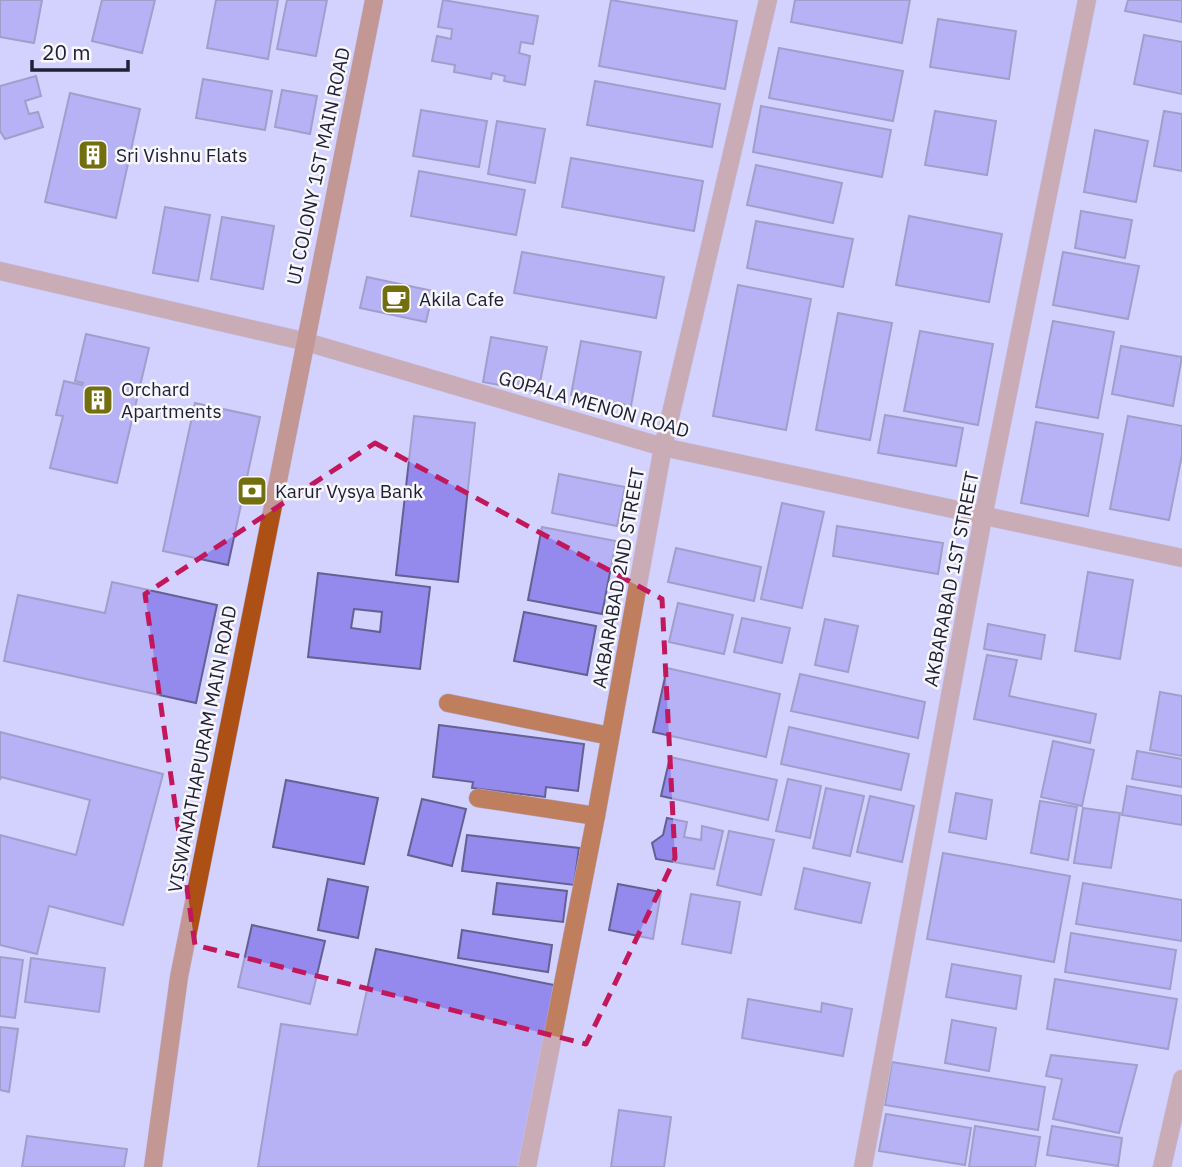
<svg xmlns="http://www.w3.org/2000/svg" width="1182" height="1167" viewBox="0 0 1182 1167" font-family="'IBM Plex Sans',sans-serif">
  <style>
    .building { fill: #9489ec; stroke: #646090; stroke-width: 2; fill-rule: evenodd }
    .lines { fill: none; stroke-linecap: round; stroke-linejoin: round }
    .street-casing { stroke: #b0aed5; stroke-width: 19 }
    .secondary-casing { stroke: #b0aed5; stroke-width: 19 }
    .street { stroke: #bf7f5f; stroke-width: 18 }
    .secondary { stroke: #ad5015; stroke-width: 18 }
    .marked { fill: none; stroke: #c2185b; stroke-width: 5; stroke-dasharray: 14 9; stroke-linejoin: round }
    .labels { text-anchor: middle; stroke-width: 5; stroke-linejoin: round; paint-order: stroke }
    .poi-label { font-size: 19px; fill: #222034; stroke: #f7f7fd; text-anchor: start }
    .street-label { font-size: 19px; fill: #222034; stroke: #f7f7fd }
  </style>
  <rect width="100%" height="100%" fill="#d3d1fd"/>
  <!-- building -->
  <g class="building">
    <path d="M0,0H42L34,43L0,37Z"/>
    <path d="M102,0H155L142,53L92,41Z"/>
    <path d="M216,0H278L268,59L207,48Z"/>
    <path d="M287,0H327L316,56L277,49Z"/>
    <path d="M443,0L538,16L533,44L521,42L519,53L530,56L525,85L504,81L505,76L492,73L491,79L454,72L455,65L432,61L437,36L451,39L452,29L438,27Z"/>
    <path d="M611,0L737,21L725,89L599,66Z"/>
    <path d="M795,0H910L902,43L791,22Z"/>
    <path d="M1128,0H1182V22L1125,11Z"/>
    <path d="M938,19L1016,31L1009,79L930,67Z"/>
    <path d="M1144,35L1182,42V94L1134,84Z"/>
    <path d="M779,48L903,71L893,121L769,98Z"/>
    <path d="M36,76L41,96L25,101L29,114L38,112L43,127L5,139L0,131V86Z"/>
    <path d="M203,79L272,91L265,130L196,118Z"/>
    <path d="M595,81L720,104L712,147L587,125Z"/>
    <path d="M282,90L317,96L310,134L275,127Z"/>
    <path d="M70,93L140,109L116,218L45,202Z"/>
    <path d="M761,106L891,130L882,177L753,152Z"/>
    <path d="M421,110L487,121L479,167L413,156Z"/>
    <path d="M935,111L996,121L987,175L925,165Z"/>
    <path d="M1164,111L1182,114V171L1154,166Z"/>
    <path d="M497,121L545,129L535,183L488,174Z"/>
    <path d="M1095,130L1148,141L1136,202L1084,192Z"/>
    <path d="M571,158L703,181L694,231L562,207Z"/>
    <path d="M756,165L842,183L833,223L747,205Z"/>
    <path d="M419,171L525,190L516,235L411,216Z"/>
    <path d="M165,207L210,215L198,281L153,273Z"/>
    <path d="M1081,211L1132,220L1125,258L1075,248Z"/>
    <path d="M909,216L1002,234L989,302L896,285Z"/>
    <path d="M222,217L274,226L263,289L211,279Z"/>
    <path d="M756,221L853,239L843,287L747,268Z"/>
    <path d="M522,252L664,277L656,318L514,293Z"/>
    <path d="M1063,252L1139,266L1128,319L1053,305Z"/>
    <path d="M367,277L433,291L426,322L360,308Z"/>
    <path d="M738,285L811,299L786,430L713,416Z"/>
    <path d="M838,313L892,323L870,440L816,430Z"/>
    <path d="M1053,321L1114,332L1098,418L1036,407Z"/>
    <path d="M920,331L993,344L978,425L904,411Z"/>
    <path d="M86,334L149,348L117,483L50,468L63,416L56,415L64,381L82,385L83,383L75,381Z"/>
    <path d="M491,337L547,347L538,392L483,382Z"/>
    <path d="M581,341L641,352L631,406L571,395Z"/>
    <path d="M1121,346L1182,357L1173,406L1112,394Z"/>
    <path d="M195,403L260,417L228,565L163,551Z"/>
    <path d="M885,415L963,428L956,466L878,453Z"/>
    <path d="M414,416L475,423L458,582L396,575Z"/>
    <path d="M1128,416L1182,426V455L1169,520L1110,509Z"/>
    <path d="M1036,422L1103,434L1088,516L1021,503Z"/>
    <path d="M559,474L625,487L617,526L552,513Z"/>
    <path d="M782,503L824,512L802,608L761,599Z"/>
    <path d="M837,526L943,543L938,574L833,556Z"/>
    <path d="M542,527L616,541L602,614L528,600Z"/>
    <path d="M676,548L761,567L754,601L668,582Z"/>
    <path d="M1088,572L1133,580L1120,659L1075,651Z"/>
    <path d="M318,573L430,587L420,669L308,657ZM354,609L382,612L380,632L351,628Z"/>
    <path d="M112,582L217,605L196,703L4,661L18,595L105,613Z"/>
    <path d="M678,603L733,615L724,654L669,642Z"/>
    <path d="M524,612L596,626L587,675L514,661Z"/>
    <path d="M742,618L790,628L782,663L734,652Z"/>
    <path d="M825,619L858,626L848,672L815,665Z"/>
    <path d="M988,624L1045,635L1041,659L984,649Z"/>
    <path d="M987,655L1017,660L1009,696L1096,714L1090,743L974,719Z"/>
    <path d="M667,668L780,694L766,757L653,732Z"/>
    <path d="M800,674L925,702L918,738L791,711Z"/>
    <path d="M1160,692L1182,696V756L1150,750Z"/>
    <path d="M439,725L584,744L578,791L546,787L545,797L472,788L473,782L433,777Z"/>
    <path d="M789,727L909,754L901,790L781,764Z"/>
    <path d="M0,732L163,774L123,925L49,906L37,954L0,945V835L76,855L90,800L1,777L0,780Z"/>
    <path d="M1053,741L1094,750L1082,806L1041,797Z"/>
    <path d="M1137,751L1182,759V787L1132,779Z"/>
    <path d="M670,757L777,780L768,820L661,796Z"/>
    <path d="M788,779L821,786L810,838L776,831Z"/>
    <path d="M286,780L378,798L364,864L273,847Z"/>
    <path d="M1127,786L1182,796V825L1122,815Z"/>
    <path d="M826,788L864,796L850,856L813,848Z"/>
    <path d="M956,793L992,800L986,839L949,832Z"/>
    <path d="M870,796L914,806L902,862L857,852Z"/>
    <path d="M422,799L466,809L452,866L408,855Z"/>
    <path d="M1040,801L1077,807L1068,860L1031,853Z"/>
    <path d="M1083,808L1120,813L1111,868L1074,863Z"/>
    <path d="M667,818L687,822L684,837L701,840L702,826L723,831L714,869L656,859L652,843L663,835Z"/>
    <path d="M729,831L774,840L761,895L717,885Z"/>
    <path d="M467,835L579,848L574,885L462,871Z"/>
    <path d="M943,853L1070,876L1054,962L927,939Z"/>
    <path d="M804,868L870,883L861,923L795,909Z"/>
    <path d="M328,879L368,887L358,938L318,930Z"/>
    <path d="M497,883L567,891L563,922L493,914Z"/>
    <path d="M1083,883L1182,900V941L1076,924Z"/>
    <path d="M618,884L661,892L653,939L609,930Z"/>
    <path d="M691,894L740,902L731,953L682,944Z"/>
    <path d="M252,925L325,941L310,1004L238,987Z"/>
    <path d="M462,930L552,945L548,972L458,958Z"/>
    <path d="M1071,933L1176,950L1170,989L1065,972Z"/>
    <path d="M376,949L559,986L519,1167H258L281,1024L357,1035Z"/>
    <path d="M0,957L23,960L15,1018L0,1016Z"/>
    <path d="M31,958L105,968L99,1012L25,1002Z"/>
    <path d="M952,964L1021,976L1016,1009L946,997Z"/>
    <path d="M1055,979L1177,999L1168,1049L1047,1029Z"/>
    <path d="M748,999L821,1012L822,1003L852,1009L843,1056L742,1038Z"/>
    <path d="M952,1020L996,1028L989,1071L945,1063Z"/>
    <path d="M0,1027L18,1029L9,1092L0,1090Z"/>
    <path d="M1051,1055L1137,1065L1119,1133L1053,1119L1062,1079L1046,1076Z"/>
    <path d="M892,1062L1045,1087L1038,1130L885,1105Z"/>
    <path d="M619,1110L671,1117L664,1167H611Z"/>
    <path d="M886,1114L971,1128L965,1165L879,1151Z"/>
    <path d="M975,1126L1040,1137L1035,1167H969Z"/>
    <path d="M1052,1126L1122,1138L1118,1166L1047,1155Z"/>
    <path d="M27,1136L127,1149L124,1167H22Z"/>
  </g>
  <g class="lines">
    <!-- street casing -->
    <g class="street-casing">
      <g id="street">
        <path d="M0,271L303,341L663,447L1182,558"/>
        <path d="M448,703L610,736"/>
        <path d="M478,798L596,816"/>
        <path d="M527,1167L596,816L663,447L768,0"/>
        <path d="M863,1167L983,517L1087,0"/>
        <path d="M1162,1167L1182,1079"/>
      </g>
    </g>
    <!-- secondary casing -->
    <g class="secondary-casing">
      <path id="secondary" d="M153,1167L179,977L374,0"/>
    </g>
    <!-- street -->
    <use href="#street" class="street"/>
    <!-- secondary -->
    <use href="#secondary" class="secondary"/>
  </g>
  <!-- marked area -->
  <path d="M0 0H1182V1167H0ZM375,443L662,599L675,858L586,1044L195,945L145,594Z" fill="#d3d1fd" fill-opacity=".55" fill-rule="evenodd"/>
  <path class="marked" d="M375,443L662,599L675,858L586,1044L195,945L145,594Z"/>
  <!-- icons -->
  <defs>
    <g id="building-square" transform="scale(1.575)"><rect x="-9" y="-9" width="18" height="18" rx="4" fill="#736f0f" stroke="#f7f7fd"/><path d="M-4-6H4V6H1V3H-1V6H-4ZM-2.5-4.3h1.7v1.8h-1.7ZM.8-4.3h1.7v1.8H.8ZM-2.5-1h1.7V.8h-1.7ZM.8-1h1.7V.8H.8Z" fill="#fff"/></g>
    <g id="cafe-square" transform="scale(1.575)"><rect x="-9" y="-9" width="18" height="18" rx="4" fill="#736f0f" stroke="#f7f7fd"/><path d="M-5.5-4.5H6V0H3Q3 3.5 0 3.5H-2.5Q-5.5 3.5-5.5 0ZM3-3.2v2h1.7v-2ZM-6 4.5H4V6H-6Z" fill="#fff"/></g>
    <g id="bank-square" transform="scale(1.575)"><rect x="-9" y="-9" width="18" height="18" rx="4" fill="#736f0f" stroke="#f7f7fd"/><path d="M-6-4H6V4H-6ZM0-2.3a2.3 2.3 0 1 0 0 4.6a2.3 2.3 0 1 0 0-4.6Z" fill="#fff"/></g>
  </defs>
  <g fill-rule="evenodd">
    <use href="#building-square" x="93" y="155"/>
    <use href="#cafe-square" x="396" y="299"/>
    <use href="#building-square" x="98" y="400"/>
    <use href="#bank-square" x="252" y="491"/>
  </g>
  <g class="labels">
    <!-- poi labels -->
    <g class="poi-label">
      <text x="116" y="162">Sri Vishnu Flats</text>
      <text x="419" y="306">Akila Cafe</text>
      <text x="121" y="396">Orchard<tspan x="121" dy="22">Apartments</tspan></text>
      <text x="275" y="498">Karur Vysya Bank</text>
    </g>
    <!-- street labels -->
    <g class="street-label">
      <text transform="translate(318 166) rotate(-78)" y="7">UI COLONY 1ST MAIN ROAD</text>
      <text transform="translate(594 404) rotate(16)" y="7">GOPALA MENON ROAD</text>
      <text transform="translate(618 578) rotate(-80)" y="7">AKBARABAD 2ND STREET</text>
      <text transform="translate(951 579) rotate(-79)" y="7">AKBARABAD 1ST STREET</text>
      <text transform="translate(202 749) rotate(-79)" y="7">VISWANATHAPURAM MAIN ROAD</text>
    </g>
  </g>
  <!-- scale -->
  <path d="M32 60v10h96v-10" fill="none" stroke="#222034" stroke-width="3.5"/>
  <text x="42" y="60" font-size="21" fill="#222034" stroke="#f7f7fd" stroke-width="5" paint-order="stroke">20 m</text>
</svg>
